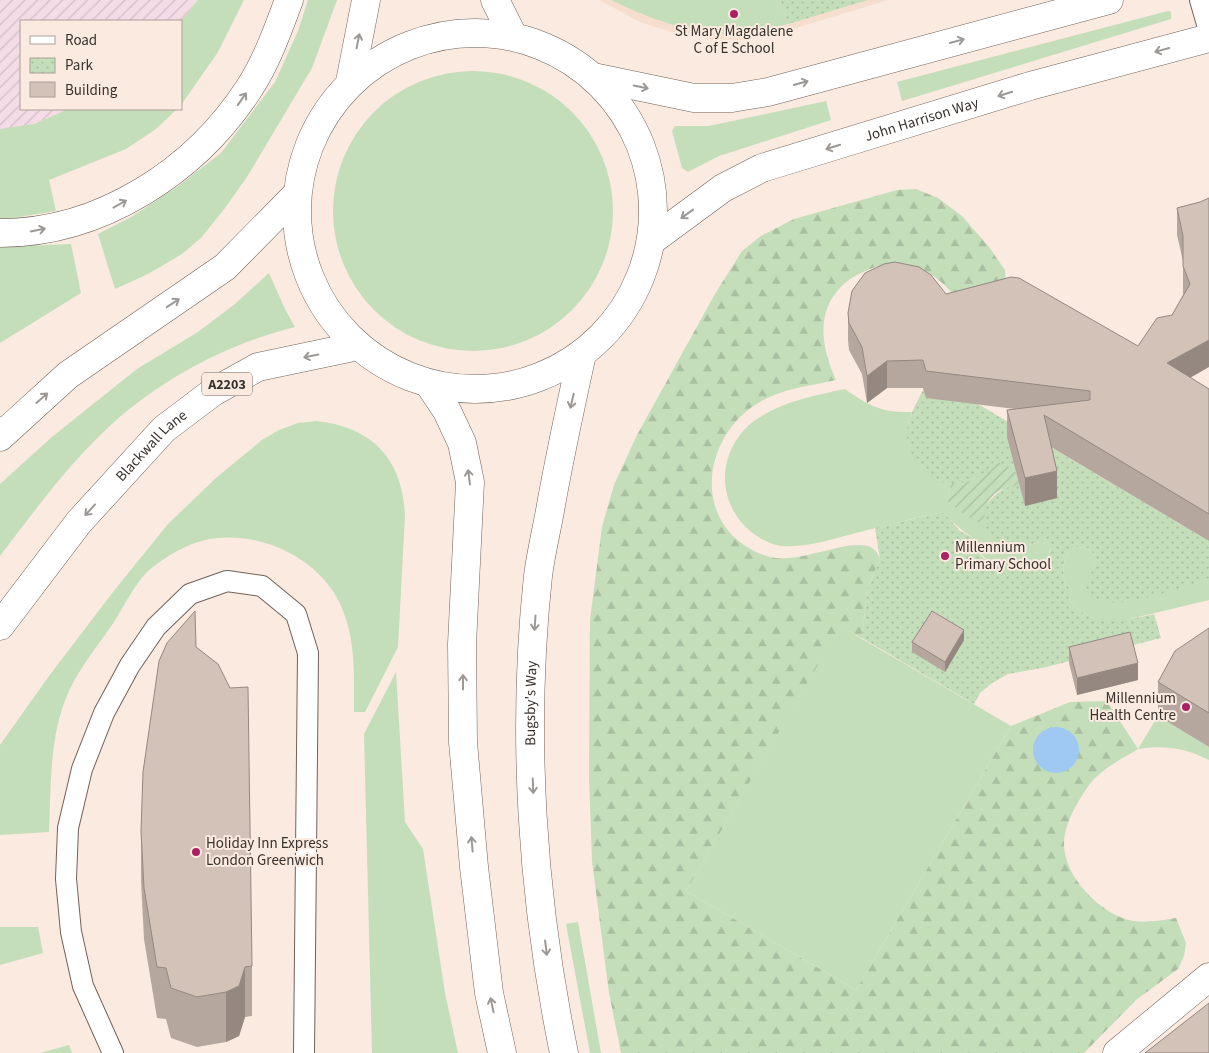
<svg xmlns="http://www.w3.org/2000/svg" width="1209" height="1053" viewBox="0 0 1209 1053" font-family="'Source Sans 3',sans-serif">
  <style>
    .built { fill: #f5dece }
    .industrial { fill: url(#industrial-furrows) }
    .grass { fill: #c4deba }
    .forest { fill: url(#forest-firs) }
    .park { fill: url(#park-dots) }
    .garden { fill: url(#garden-furrows) }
    .water { fill: #9fc9f3 }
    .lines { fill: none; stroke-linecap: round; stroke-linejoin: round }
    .service-casing { stroke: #716259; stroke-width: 22 }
    .minor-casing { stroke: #716259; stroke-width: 29 }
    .tertiary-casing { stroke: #716259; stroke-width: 29 }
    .primary-casing { stroke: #716259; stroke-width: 29 }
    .trunk-casing { stroke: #716259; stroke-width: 29 }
    .service { stroke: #fff; stroke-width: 20 }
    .minor { stroke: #fff; stroke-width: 28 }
    .tertiary { stroke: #fff; stroke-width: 28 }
    .primary { stroke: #fff; stroke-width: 28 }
    .trunk { stroke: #fff; stroke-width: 28 }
    .wall { fill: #b5a79e }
    .shaded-wall { fill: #948881 }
    .building { fill: #d3c2b8; stroke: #948881 }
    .oneway { stroke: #9c9896 }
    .poi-dot { fill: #aa2063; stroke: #faeadf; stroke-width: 2 }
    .labels { text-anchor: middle; stroke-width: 4; stroke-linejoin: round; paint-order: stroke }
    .shield { fill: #faeadf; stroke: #726963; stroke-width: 1 }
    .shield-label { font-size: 14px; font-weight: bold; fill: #38322e }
    .poi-label { font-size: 15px; fill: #38322e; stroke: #faeadf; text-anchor: start }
    .street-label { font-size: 15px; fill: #38322e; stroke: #faeadf }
  </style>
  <defs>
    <pattern id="industrial-furrows" width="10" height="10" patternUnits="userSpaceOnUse" patternTransform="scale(1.25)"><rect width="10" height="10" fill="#f4dce7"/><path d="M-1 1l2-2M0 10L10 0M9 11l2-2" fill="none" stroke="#d2bdc6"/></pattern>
    <pattern id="forest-firs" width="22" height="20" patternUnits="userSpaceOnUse" patternTransform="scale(1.25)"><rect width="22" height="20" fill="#c4deba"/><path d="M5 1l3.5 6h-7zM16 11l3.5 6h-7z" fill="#a9bfa0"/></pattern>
    <pattern id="park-dots" width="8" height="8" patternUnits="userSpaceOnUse" patternTransform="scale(1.25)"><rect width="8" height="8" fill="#c4deba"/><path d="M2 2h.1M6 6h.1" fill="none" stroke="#a9bfa0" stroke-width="1.8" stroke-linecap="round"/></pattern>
    <pattern id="garden-furrows" width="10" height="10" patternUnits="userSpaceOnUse" patternTransform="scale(1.25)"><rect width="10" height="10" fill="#c4deba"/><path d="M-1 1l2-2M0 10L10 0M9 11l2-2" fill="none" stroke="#a9bfa0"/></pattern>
  </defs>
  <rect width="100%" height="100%" fill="#faeadf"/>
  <!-- built -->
  <path class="built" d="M599,0H888L786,31L745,40L708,39L674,33L640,22Z"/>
  <!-- industrial -->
  <path class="industrial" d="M0,0H198L181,21H21V109H69L34,124L5,129H0Z"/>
  <!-- grass -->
  <g class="grass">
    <path d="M198,0H244L218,52L181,105V21Z"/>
    <path d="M308,0H337L312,68L247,177L225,208L201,238L182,254L148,274L115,289L98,234L133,216L177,187L221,153L275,82L298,31Z"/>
    <path d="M611,0H780L788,24C774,27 760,32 746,33C698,38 653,20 611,0Z"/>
    <path d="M1168,11L1171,12V19L902,101L897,82Z"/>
    <circle cx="473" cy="211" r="140"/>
    <path d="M826,101L831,120L719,156L688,172L682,168L672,131L675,126H709Z"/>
    <path d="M69,109H177L156,129L126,149L49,180L56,211L0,220V129L34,124Z"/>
    <path d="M71,244L81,293L0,343V247Z"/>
    <path d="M269,273L285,309L295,327C228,344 165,377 113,423C70,462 35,510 0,556V484L53,436L137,369L198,332L235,304Z"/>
    <path d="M845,389C869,406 882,413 912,412L908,424L938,480L951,484L947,501L985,526L993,536L996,547L1004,551L1040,542L1048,543L1051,548L1047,557L1027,566C1020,564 1015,567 1008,567C993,567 975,554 975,539C960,531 952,518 938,513C912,519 886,525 860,532C835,538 808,548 781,546C772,545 761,539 754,534C720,509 715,462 744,430C769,404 812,396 845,389Z"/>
    <path d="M317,421C374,428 402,459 405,515L398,647L365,712H354C354,676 356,642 342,608C323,562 267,533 218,538C193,540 167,555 148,571C136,582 123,608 114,622C99,644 80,667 69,691C49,735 51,785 49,832L0,835V745L49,676L113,592L168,524L216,478L262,440L279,430L298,423Z"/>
    <path d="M1075,547L1088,548L1095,555V563L1092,570L1151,595L1209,579V600L1117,622C1098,622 1081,616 1069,601L1072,589L1065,584C1062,570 1062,555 1075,547Z"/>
    <path d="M840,626L1011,726L856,990L686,891Z"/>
    <path d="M396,672L405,822L423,849L445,993L458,1053H372L364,734Z"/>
    <path d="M1158,716L1209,747V760C1185,748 1164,745 1138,749Z"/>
    <path d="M578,922L601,1053H590L566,924Z"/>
    <path d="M0,927H38L43,953L0,965Z"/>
    <path d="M69,1045L72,1053H40Z"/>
  </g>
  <!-- forest -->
  <path class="forest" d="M916,189L938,198L962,216L989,247L1005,270L1006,284L954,295C928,264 896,254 859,274C846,280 834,292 828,306C818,330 826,358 836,380C810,386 783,388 760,402C713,428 693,497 734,537C744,546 757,554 770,557C800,564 843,540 868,546C874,548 878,553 880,559L867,590L862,638L840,627L686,891L856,990L1011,726L1070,702L1107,701L1138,749C1120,760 1099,770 1087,788C1076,804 1064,825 1064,844C1064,874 1094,906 1120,917C1138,925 1158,921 1176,918L1186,943L1184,956L1178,969L1136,1000L1084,1053H621L609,993L592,861L589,777L590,620L602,527L614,485L637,435L715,294L742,251L761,236L794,219L897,190Z"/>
  <!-- park -->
  <g class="park">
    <path d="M780,0H868L788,24Z"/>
    <path d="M931,376L1209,541V579C1180,587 1132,608 1103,601C1095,600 1090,593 1085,587L1095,563V555L1088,548L1075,547C1062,555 1062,570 1065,584L1072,589L1069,601C1093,629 1123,621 1154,614L1161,638L1042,668L1008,674L992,683L980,693L974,704L862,638L867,590L880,559L875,528L938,513H944L960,531L975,539C974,573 1034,574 1050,552L1051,548L1048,543L1040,542L1004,551L996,547C995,537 988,533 985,526C978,508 994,494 1007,487L987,471C976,479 965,486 951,484C927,481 906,457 907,432C909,412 922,393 931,376Z"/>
  </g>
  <!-- garden -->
  <path class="garden" d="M995,460L1017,473L1020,485C994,488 982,500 985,526L965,515L947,501L951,484C971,483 983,477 995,460Z"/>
  <!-- water -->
  <circle class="water" cx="1056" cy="750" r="23"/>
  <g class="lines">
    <!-- service casing -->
    <g class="service-casing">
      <g id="service">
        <path d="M1200,0L1209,31"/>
        <path d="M113,1053L83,986L71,932L66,879L68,828L82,769L104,713L130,665L156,627L190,594L227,581L262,586L296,614L308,653L304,1053"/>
      </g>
    </g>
    <!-- minor casing -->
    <g class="minor-casing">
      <g id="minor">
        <path d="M593,77L694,98H732L768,92L1109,0"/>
        <path id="s1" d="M651,241L723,188L762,168L1030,86L1209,38"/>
        <path d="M1117,1053L1209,977"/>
      </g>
    </g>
    <!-- tertiary casing -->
    <g class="tertiary-casing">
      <g id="tertiary">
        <path d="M495,0L513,36"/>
        <path d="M350,82L366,0"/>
        <path d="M429,384L447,411L462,443L470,482L462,644L463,742L474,867L489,993L502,1053"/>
        <path id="s2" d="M564,1053C532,898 521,734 538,576C541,552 547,529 551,505C560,455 571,404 582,354"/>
      </g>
    </g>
    <!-- primary casing -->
    <g class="primary-casing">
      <g id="primary">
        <circle cx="475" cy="211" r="178"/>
        <path d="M0,437L68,375L225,267L296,195"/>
        <path id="s3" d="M0,626L79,522L164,429L213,392L258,367L358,346"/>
      </g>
    </g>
    <!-- trunk casing -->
    <g class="trunk-casing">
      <g id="trunk">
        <path d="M0,233C101,233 196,171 250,87C267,61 278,29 289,0"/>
        <path d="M0,432L6,430"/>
      </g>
    </g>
    <!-- service -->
    <use href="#service" class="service"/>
    <!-- minor -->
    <use href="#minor" class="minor"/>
    <!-- tertiary -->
    <use href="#tertiary" class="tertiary"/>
    <!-- primary -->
    <use href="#primary" class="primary"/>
    <!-- trunk -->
    <use href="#trunk" class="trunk"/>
  </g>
  <!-- wall -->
  <g class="wall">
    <path d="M1200,202L1190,378L1209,389V541L1051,447L1057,498L1025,506L1007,437V410L1015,409L926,398L923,388H887L867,403L862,374L849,350L848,340V313L946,294L1138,346L1172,315L1183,295V261L1177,235V208Z"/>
    <path d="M1209,628V747L1158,716V682Z"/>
    <path d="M964,640L945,672L912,652V642Z"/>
    <path d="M1069,647L1138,680L1077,695L1069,663Z"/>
    <path d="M141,831L252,966V1016L245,1017L239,1036L226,1042L197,1047L171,1038L166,1019L157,1018L144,939L141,881Z"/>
  </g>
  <!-- shaded-wall -->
  <g class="shaded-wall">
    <path d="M1209,340V367L1167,391V363Z"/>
    <path d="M887,361V388L867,403V376Z"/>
    <path d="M1057,471V498L1025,506V478Z"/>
    <path d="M964,630V640L945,672V662Z"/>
    <path d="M1138,663V680L1077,695V678Z"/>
    <path d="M245,967V1017L239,1036L226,1042V992Z"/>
  </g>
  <!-- building -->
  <g class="building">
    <path d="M1209,198V340L1167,363L1209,389V514L1044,415L1057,471L1025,478L1007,410L1090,400V391L926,371L923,360L887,361L867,376L862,347L849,323L848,313L852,291L865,273L884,264L895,262L919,267L931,275L946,294L1011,277L1019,278L1138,346L1157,318L1172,315L1190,284L1183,266V236L1177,208L1200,202Z"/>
    <path d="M195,611L196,647L218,664L230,688L248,687L252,966L245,967L239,986L226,992L197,997L171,988L166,968L157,967L144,888L141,831L143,772L159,661L167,643Z"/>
    <path d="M932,611L964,630L945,662L912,642Z"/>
    <path d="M1209,628V713L1158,682L1175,651Z"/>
    <path d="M1130,632L1138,663L1077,678L1069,647Z"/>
    <path d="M1209,1003V1053H1145Z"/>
  </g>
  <!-- one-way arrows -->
  <defs><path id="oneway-shaft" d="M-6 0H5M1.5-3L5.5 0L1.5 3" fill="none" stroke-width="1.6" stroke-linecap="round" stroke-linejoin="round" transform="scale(1.25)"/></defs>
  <g class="oneway">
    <use href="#oneway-shaft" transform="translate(358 41) rotate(-79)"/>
    <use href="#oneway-shaft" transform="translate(957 41) rotate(-15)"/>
    <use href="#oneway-shaft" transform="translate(1162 50) rotate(165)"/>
    <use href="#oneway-shaft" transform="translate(801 83) rotate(-16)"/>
    <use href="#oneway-shaft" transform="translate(641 87) rotate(12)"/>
    <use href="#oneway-shaft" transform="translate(1005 94) rotate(162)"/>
    <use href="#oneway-shaft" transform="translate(242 99) rotate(-55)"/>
    <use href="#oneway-shaft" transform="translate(833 147) rotate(163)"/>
    <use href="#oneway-shaft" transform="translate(120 204) rotate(-29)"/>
    <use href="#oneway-shaft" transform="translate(687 214) rotate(144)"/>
    <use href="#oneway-shaft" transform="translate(38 230) rotate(-11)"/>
    <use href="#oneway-shaft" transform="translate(173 303) rotate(-33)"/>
    <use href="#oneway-shaft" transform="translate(311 356) rotate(168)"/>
    <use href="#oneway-shaft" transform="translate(42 398) rotate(-41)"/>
    <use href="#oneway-shaft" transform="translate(572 401) rotate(103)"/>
    <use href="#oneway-shaft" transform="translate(469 477) rotate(-98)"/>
    <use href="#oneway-shaft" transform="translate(90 510) rotate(132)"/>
    <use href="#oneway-shaft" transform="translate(535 623) rotate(94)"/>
    <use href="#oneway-shaft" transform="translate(463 682) rotate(-90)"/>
    <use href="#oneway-shaft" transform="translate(533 786) rotate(88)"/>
    <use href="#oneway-shaft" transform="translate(472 844) rotate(-95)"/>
    <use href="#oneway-shaft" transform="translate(546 948) rotate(83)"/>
    <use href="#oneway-shaft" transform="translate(492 1005) rotate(-102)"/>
  </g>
  <!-- markers -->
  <g class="poi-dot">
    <circle cx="734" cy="14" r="5"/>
    <circle cx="945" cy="556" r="5"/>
    <circle cx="1186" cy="707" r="5"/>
    <circle cx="196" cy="852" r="5"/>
  </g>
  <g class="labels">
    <!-- shield labels -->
    <rect class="shield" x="202" y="372.5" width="50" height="23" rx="4"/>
    <g class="shield-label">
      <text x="227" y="389">A2203</text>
    </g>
    <!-- poi labels -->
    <g class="poi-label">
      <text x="734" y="36" text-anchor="middle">St Mary Magdalene<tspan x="734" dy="17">C of E School</tspan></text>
      <text x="955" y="552">Millennium<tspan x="955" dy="17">Primary School</tspan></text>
      <text x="1176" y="703" text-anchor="end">Millennium<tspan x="1176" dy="17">Health Centre</tspan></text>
      <text x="206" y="848">Holiday Inn Express<tspan x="206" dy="17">London Greenwich</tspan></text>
    </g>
    <!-- street labels -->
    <g class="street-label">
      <text dy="5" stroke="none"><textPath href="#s1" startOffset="300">John Harrison Way</textPath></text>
      <text dy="5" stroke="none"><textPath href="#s3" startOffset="236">Blackwall Lane</textPath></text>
      <text dy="5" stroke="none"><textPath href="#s2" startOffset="352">Bugsby's Way</textPath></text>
    </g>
  </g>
  <!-- legend -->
  <rect x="20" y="20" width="162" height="90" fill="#faeadf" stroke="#aca098"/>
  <rect x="30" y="36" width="25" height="8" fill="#ffffff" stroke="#aca098"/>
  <text x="65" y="45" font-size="15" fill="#38322e">Road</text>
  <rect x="30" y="58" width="25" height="15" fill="url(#park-dots)" stroke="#aca098"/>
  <text x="65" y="70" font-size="15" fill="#38322e">Park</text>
  <rect x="30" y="82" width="25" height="15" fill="#d3c2b8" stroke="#aca098"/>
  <text x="65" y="95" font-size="15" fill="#38322e">Building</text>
</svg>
